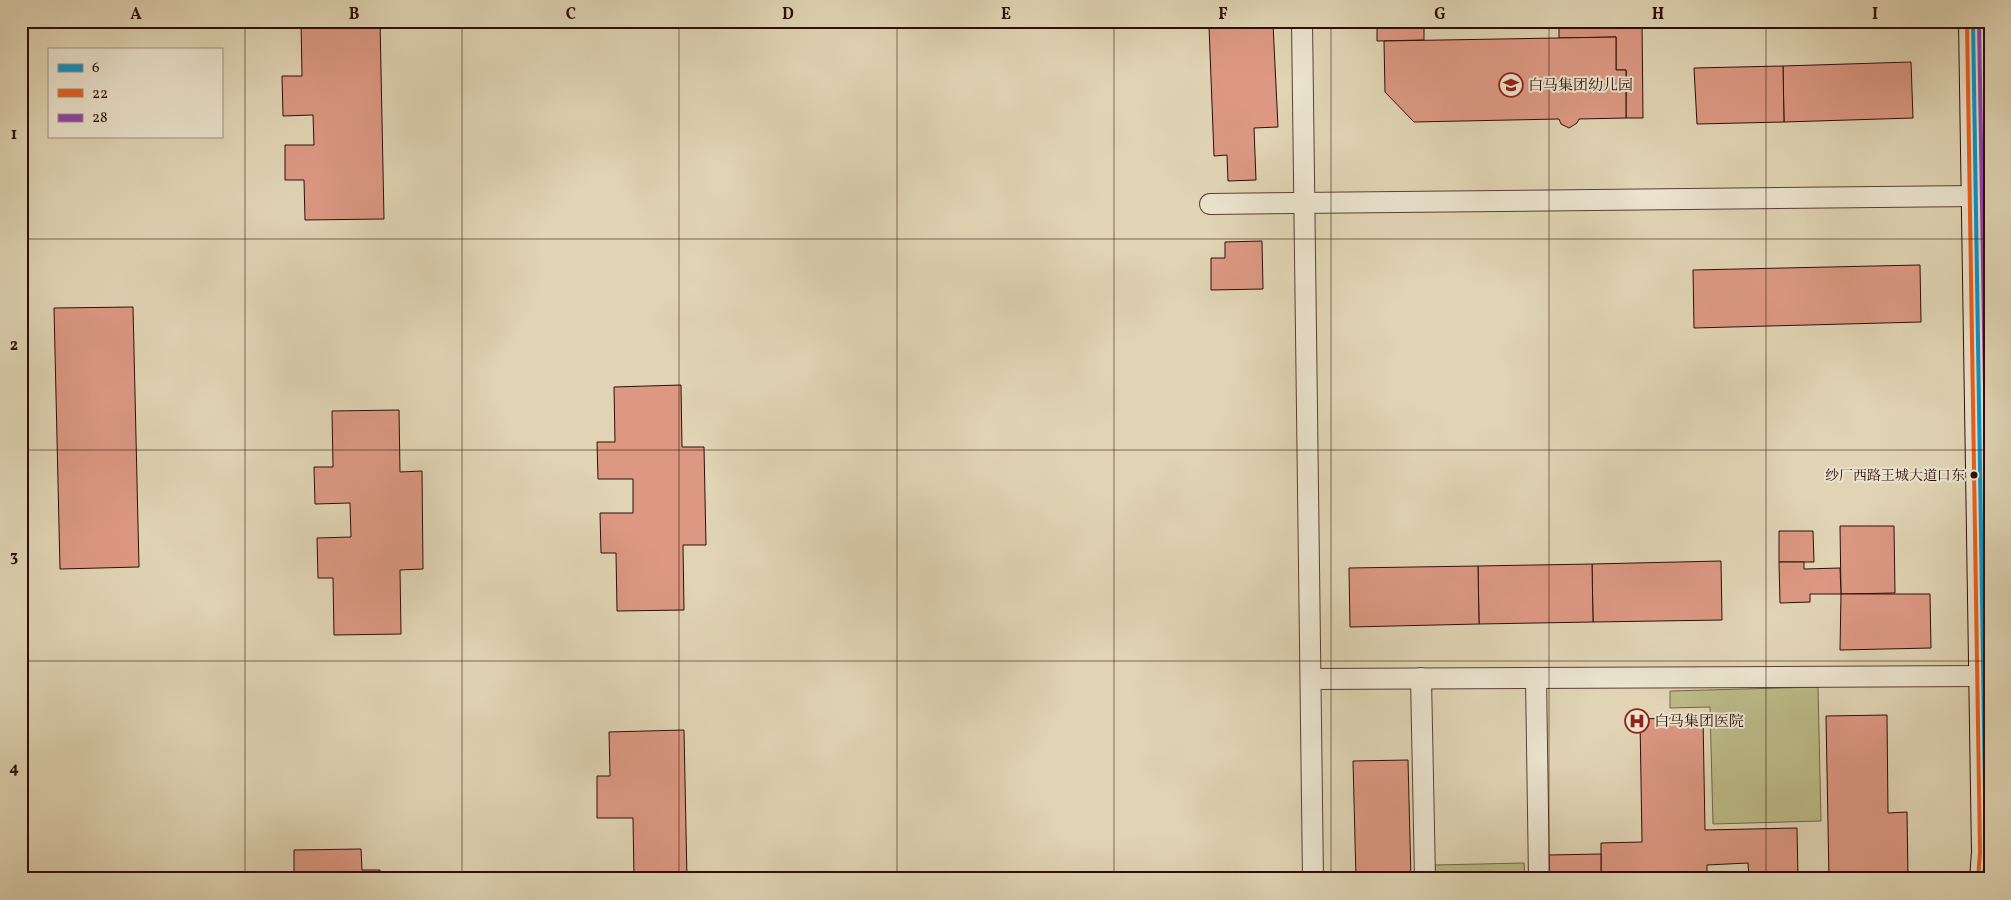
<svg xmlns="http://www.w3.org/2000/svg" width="2011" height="900" viewBox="0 0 2011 900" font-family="Vollkorn,'Noto Serif SC',serif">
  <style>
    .green { fill: #bbba87; stroke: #746546 }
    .building { fill: #dc9883; stroke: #2c1005 }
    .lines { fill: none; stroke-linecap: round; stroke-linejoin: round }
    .service-casing { stroke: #594131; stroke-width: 22 }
    .secondary-casing { stroke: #2c1005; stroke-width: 30 }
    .service { stroke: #ebe3ce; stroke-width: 20 }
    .secondary { stroke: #ebe3ce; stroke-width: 28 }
    .bus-1-casing { stroke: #ebe3ce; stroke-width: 8 }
    .bus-2-casing { stroke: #ebe3ce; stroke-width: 8 }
    .bus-3-casing { stroke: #ebe3ce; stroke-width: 8 }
    .bus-1 { stroke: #0796cc; stroke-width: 4 }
    .bus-2 { stroke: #e86121; stroke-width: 4 }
    .bus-3 { stroke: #8e44ad; stroke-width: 4 }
    .grid { fill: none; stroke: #2c1005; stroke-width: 1; stroke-opacity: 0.55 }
    .bus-dot { fill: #2c1005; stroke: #ebe3ce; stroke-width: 2 }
    .labels { text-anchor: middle; stroke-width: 4; stroke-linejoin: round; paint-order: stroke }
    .bus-label { font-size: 14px; fill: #2c1005; stroke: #ebe3ce; text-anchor: end }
    .poi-label { font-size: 15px; fill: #2c1005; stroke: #ebe3ce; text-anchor: start }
    .neatline { fill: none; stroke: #2c1005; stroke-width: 2 }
    .grid-label { font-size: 16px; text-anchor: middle; font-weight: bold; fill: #2c1005 }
  </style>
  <rect width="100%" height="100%" fill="#e0d4b4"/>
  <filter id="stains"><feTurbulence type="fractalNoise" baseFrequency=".004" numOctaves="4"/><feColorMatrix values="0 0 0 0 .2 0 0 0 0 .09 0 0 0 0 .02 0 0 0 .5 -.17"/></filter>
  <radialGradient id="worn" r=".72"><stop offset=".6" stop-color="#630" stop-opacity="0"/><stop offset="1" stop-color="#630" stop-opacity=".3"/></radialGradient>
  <!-- green -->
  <g class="green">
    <path d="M1818,687L1821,821L1713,824L1710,707L1670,708V691Z"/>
    <path d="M1524,863L1525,879H1435V865Z"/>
  </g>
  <!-- building -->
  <g class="building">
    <path d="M301,21H380L384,219L305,220L304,180H285V145H314L313,115L283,116L282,76H302Z"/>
    <path d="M1377,21H1424V40L1377,41Z"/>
    <path d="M1559,21H1642L1643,118H1626V70H1616V37L1559,38Z"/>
    <path d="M1273,24L1278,127L1254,128L1256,180L1228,181L1227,155L1214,156L1209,26Z"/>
    <path d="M1616,37V70H1626V118L1579,119L1577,123L1569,128L1561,124L1559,119L1414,122L1385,92L1384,41Z"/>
    <path d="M1911,62L1913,118L1784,122L1783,66Z"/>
    <path d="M1783,66L1784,122L1697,124L1694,68Z"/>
    <path d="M1262,241L1263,289L1211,290V258H1225V242Z"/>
    <path d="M1920,265L1921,322L1694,328L1693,270Z"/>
    <path d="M133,307L139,567L60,569L54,308Z"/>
    <path d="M681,385L682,447H704L706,545H683L684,610L617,611L616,553H601L600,513H633V479H598L597,442H615L614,387Z"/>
    <path d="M399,410L400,472L422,471L423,569L400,570L401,634L334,635L333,578H318L317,538L351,537L350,503L315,504L314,467H333L332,411Z"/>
    <path d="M1840,526H1894L1895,593L1841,594Z"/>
    <path d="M1779,531H1813L1814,562H1779Z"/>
    <path d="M1721,561L1722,620L1593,622L1592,564Z"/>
    <path d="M1779,562H1804V569L1840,568L1841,594H1810V602L1780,603Z"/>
    <path d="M1592,564L1593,622L1479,624L1478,566Z"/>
    <path d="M1478,566L1479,624L1350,627L1349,568Z"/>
    <path d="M1841,594H1930L1931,648L1840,650Z"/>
    <path d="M1887,715L1888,813L1907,812L1908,879H1829L1826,716Z"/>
    <path d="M1703,717L1705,830L1797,828L1798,879H1749L1748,863L1707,865V879H1601V843L1642,842L1640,719Z"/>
    <path d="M684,730L687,879H634L633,818H597V776H610L609,732Z"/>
    <path d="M1408,760L1411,879H1356L1353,761Z"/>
    <path d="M361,849L362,870H380V879H294V850Z"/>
    <path d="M1601,854V879H1549V855Z"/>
  </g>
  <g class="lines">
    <!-- service casing -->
    <g class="service-casing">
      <g id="service">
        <path d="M1302,21L1313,879"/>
        <path d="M1210,204L1976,196"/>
        <path d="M1421,678L1425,879"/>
        <path d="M1536,678L1539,879"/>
        <path d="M1311,679L1982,676"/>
      </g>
    </g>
    <!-- secondary casing -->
    <g class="secondary-casing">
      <path id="secondary" d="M1973,21L1986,853L1984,879"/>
    </g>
    <!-- service -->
    <use href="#service" class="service"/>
    <!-- secondary -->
    <use href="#secondary" class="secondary"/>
    <!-- bus-1 casing -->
    <g class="bus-1-casing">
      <path id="bus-1" d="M1973,21L1986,853L1984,879"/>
    </g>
    <!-- bus-2 casing -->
    <g class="bus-2-casing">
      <path id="bus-2" d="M1967,21L1980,853L1978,879"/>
    </g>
    <!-- bus-3 casing -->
    <g class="bus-3-casing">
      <path id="bus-3" d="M1979,21L1990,693"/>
    </g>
    <!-- bus-1 -->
    <use href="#bus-1" class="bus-1"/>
    <!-- bus-2 -->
    <use href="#bus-2" class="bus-2"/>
    <!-- bus-3 -->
    <use href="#bus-3" class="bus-3"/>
  </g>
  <!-- grid -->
  <path class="grid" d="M245,21V879M462,21V879M679,21V879M897,21V879M1114,21V879M1331,21V879M1549,21V879M1766,21V879M21,239H1990M21,450H1990M21,661H1990"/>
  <!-- icons -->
  <defs>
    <g id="school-ring" transform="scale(1.25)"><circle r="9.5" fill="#ebe3ce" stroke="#8f2418" stroke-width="1.5"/><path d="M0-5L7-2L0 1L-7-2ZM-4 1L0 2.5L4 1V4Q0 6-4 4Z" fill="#8f2418"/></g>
    <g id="hospital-ring" transform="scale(1.25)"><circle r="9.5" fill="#ebe3ce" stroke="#8f2418" stroke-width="1.5"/><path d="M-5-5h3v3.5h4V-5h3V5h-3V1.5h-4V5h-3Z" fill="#8f2418"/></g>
  </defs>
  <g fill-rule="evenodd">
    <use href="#school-ring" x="1511" y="85"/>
    <use href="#hospital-ring" x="1637" y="721"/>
  </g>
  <!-- markers -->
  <circle class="bus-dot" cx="1974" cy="475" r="4.5"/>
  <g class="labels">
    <!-- bus labels -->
    <g class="bus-label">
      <text x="1965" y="480">纱厂西路王城大道口东</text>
    </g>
    <!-- poi labels -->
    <g class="poi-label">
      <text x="1528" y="90">白马集团幼儿园</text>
      <text x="1654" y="726">白马集团医院</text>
    </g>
  </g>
  <!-- margin -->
  <rect width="2011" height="900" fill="none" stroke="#e0d4b4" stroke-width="55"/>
  <!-- legend -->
  <rect x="48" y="48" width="175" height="90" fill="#ebe3ce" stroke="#9f8f7e"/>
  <rect x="58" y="64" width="25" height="8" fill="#0796cc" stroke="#9f8f7e"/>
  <text x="92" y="72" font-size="15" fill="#2c1005">6</text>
  <rect x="58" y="89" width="25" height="8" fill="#e86121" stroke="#9f8f7e"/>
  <text x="92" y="98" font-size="15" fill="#2c1005">22</text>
  <rect x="58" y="114" width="25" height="8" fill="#8e44ad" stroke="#9f8f7e"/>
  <text x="92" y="122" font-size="15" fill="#2c1005">28</text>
  <rect x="28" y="28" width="1956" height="844" class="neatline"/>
  <g class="grid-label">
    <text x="136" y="19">A</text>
    <text x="354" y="19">B</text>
    <text x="571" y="19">C</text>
    <text x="788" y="19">D</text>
    <text x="1006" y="19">E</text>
    <text x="1223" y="19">F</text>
    <text x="1440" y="19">G</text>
    <text x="1658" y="19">H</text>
    <text x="1875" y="19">I</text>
    <text x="14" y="139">1</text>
    <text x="14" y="350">2</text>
    <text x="14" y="561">3</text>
    <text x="14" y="773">4</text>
  </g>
  <rect width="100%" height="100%" filter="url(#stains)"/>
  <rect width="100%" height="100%" fill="url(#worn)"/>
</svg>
